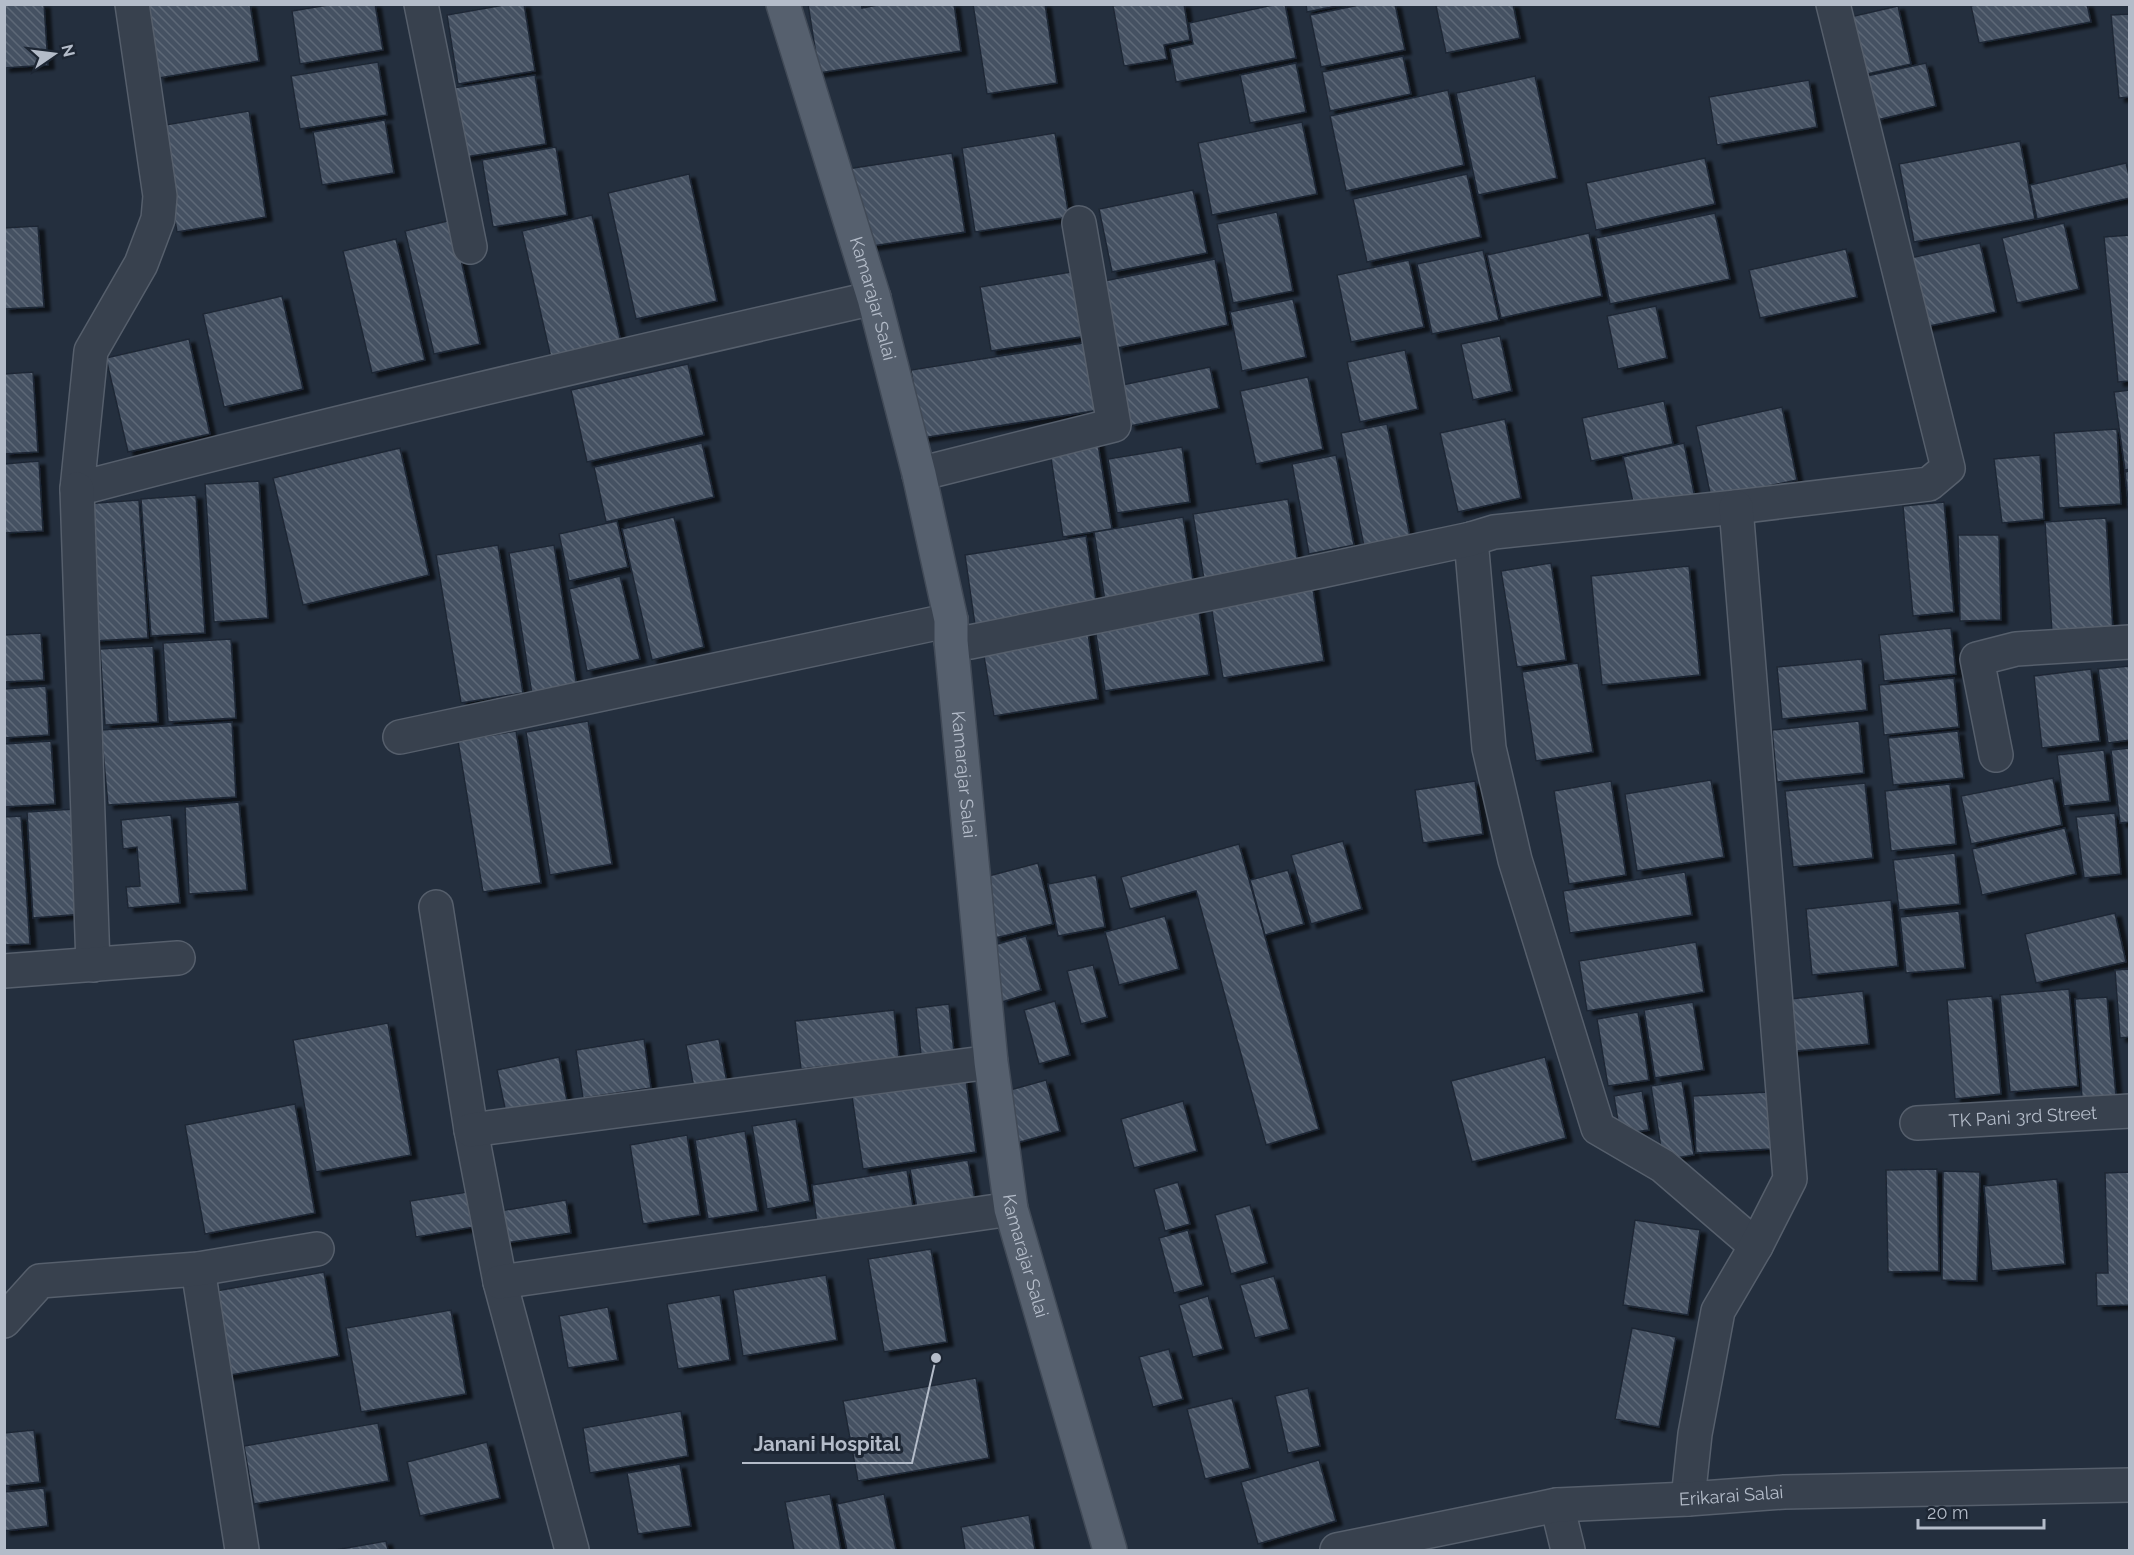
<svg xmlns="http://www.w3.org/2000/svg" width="2134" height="1555" viewBox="0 0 2134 1555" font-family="Raleway,sans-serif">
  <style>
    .building { fill: url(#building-back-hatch); stroke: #1f2835; stroke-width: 1.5; filter: url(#shadow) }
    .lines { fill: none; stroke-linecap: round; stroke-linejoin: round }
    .minor-casing { stroke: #565f6c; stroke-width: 36 }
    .major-casing { stroke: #414a57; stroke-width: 36 }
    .minor { stroke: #38414e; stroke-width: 33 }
    .major { stroke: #56606e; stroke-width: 33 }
    .labels { text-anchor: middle; stroke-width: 6; stroke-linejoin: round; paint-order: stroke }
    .street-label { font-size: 18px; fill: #b4bcc9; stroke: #1d2633 }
    .leader { fill: none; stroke: #b4bcc9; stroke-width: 2 }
    .callout-dot { fill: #b4bcc9; stroke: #1d2633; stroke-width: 2 }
    .callout-label { font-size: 20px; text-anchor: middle; font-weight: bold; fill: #b4bcc9; stroke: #1d2633; stroke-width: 6; stroke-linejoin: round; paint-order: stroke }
  </style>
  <defs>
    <pattern id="building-back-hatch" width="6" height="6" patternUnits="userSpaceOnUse" patternTransform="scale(1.5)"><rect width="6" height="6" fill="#455162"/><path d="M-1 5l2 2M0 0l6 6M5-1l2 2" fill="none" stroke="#5d6877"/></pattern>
    <filter id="shadow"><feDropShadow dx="6" dy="4" stdDeviation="1.5" flood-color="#0009"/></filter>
  </defs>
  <rect width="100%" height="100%" fill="#242f3e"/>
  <!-- building -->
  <g class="building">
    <path d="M4,4H44L48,65L4,68Z"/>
    <path d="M155,4H250L259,61L159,78L147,6Z"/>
    <path d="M334,4H375L383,50L300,64L292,11Z"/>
    <path d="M510,4H524L535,71L458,84L447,15Z"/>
    <path d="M808,4H861L862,8L882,4H954L961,51L819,73Z"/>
    <path d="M973,4H1045L1057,83L987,94Z"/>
    <path d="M1120,4H1184L1190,40L1164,45L1167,59L1124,66L1113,6Z"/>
    <path d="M1278,4H1285L1296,58L1176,82L1170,49L1193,44L1189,23Z"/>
    <path d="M1306,4H1346L1307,12Z"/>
    <path d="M1364,4H1395L1405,50L1321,67L1310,15Z"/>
    <path d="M1445,4H1513L1520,38L1446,53L1436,6Z"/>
    <path d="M1978,4H2087L2091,22L1979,43L1971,6Z"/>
    <path d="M1898,6L1911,64L1863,75L1850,17Z"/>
    <path d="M2130,14V97L2119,98L2111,15Z"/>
    <path d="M1403,56L1411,94L1330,111L1322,72Z"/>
    <path d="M378,62L387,115L300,129L291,76Z"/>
    <path d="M1296,63L1306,112L1250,123L1240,75Z"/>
    <path d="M1926,63L1936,106L1877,120L1867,76Z"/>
    <path d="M535,75L546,144L465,157L453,88Z"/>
    <path d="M1535,76L1557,178L1478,195L1456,93Z"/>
    <path d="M1809,80L1817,127L1717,145L1709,97Z"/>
    <path d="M1448,90L1464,165L1346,191L1330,116Z"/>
    <path d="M249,111L266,217L177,232L159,126Z"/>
    <path d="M385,120L394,173L322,185L313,132Z"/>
    <path d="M1302,122L1317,194L1212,215L1198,143Z"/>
    <path d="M1055,133L1069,217L975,232L962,148Z"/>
    <path d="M2020,141L2035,219L1914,242L1899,164Z"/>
    <path d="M556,147L567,215L493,227L482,160Z"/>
    <path d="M952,153L965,232L859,248L847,169Z"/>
    <path d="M1705,158L1715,204L1596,230L1586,183Z"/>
    <path d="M2126,163L2130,179V198L2037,219L2030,185Z"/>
    <path d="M689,174L717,301L636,319L608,193Z"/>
    <path d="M1467,174L1481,237L1367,262L1353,199Z"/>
    <path d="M1193,190L1207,253L1112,272L1099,209Z"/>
    <path d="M1277,212L1293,291L1233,303L1217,224Z"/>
    <path d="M1715,213L1730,279L1610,304L1596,238Z"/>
    <path d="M592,215L621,342L551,358L522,231Z"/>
    <path d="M452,220L480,344L434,354L405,231Z"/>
    <path d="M2064,223L2079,289L2017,303L2002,238Z"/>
    <path d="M38,226L44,307L4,309V228Z"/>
    <path d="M1589,233L1602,296L1501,318L1487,255Z"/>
    <path d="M2130,235V381L2118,382L2104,237Z"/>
    <path d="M396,239L425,360L372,373L343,251Z"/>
    <path d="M1980,243L1996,312L1925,327L1910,258Z"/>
    <path d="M1846,249L1857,297L1760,318L1749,270Z"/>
    <path d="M1483,250L1499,320L1432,334L1417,264Z"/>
    <path d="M1215,259L1228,325L1117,348L1104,281Z"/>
    <path d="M1409,260L1424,327L1351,342L1337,275Z"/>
    <path d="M1077,271L1087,336L991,351L980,287Z"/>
    <path d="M282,296L303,389L224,407L203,314Z"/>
    <path d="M1293,299L1306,357L1242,371L1230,312Z"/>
    <path d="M1656,306L1667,358L1618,369L1607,316Z"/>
    <path d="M1500,336L1512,391L1473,400L1461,344Z"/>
    <path d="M189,339L210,434L128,452L106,358Z"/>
    <path d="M1096,341L1106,409L922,438L911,370Z"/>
    <path d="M1405,350L1418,409L1360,422L1347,362Z"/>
    <path d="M688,364L704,435L587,462L571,390Z"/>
    <path d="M1210,367L1219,408L1130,426L1122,385Z"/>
    <path d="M33,372L38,452L4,454V374Z"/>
    <path d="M1308,377L1323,449L1256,464L1240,391Z"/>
    <path d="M2130,390V469L2125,470L2114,392Z"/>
    <path d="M1664,401L1673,444L1591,461L1582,418Z"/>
    <path d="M1782,407L1797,480L1711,498L1696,426Z"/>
    <path d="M1505,419L1521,498L1458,512L1440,433Z"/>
    <path d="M1387,424L1412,546L1366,556L1341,433Z"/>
    <path d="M2117,429L2121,504L2059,508L2054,433Z"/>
    <path d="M1097,438L1112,529L1063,537L1049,445Z"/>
    <path d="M702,443L714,497L606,522L594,467Z"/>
    <path d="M1684,443L1695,498L1635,511L1623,457Z"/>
    <path d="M1182,447L1190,502L1117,513L1108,459Z"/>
    <path d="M400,448L429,575L303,605L273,478Z"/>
    <path d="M1336,455L1354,545L1309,554L1292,464Z"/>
    <path d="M2040,455L2044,519L2002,523L1994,459Z"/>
    <path d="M39,461L43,531L4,533V464Z"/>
    <path d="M2130,471V519L2125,472Z"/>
    <path d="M259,481L268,618L214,622L205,484Z"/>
    <path d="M196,495L205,633L151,636L141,499Z"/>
    <path d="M1288,499L1299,570L1205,585L1193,514Z"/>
    <path d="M139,500L148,638L93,641L84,504Z"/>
    <path d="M1944,502L1954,612L1913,616L1903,506Z"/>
    <path d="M674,517L704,647L652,660L622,529Z"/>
    <path d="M1183,517L1195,592L1106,607L1094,532Z"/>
    <path d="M2106,518L2113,630L2052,633L2045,522Z"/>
    <path d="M617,521L628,567L569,581L559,534Z"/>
    <path d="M1958,535H1999L2001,620L1960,621Z"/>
    <path d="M1086,536L1098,613L976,632L965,555Z"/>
    <path d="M498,545L523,693L461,703L436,555Z"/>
    <path d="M554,545L577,687L532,694L509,553Z"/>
    <path d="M1551,563L1566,660L1517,667L1501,571Z"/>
    <path d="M1689,566L1700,675L1602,685L1591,576Z"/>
    <path d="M620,576L640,659L587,671L569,589Z"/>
    <path d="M1312,583L1324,661L1223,678L1210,599Z"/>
    <path d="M1198,606L1209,675L1105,691L1094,622Z"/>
    <path d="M1087,627L1098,699L994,716L982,644Z"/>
    <path d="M1951,628L1956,674L1884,681L1879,635Z"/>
    <path d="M41,633L44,680L4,682V635Z"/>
    <path d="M231,639L236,718L168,722L163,643Z"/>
    <path d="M153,646L158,722L105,725L100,649Z"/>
    <path d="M1862,659L1867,710L1782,719L1777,667Z"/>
    <path d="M1578,663L1593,752L1536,761L1522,672Z"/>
    <path d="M2130,666V740L2108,743L2098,669Z"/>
    <path d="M2091,669L2100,741L2042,748L2034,676Z"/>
    <path d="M1954,678L1959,727L1884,735L1879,685Z"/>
    <path d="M46,686L49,735L4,738V689Z"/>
    <path d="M588,721L612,864L550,875L526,732Z"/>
    <path d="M1859,721L1864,773L1777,782L1772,730Z"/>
    <path d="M232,722L236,797L108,805L101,730Z"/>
    <path d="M516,731L541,883L483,892L458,741Z"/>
    <path d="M1958,731L1964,778L1893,785L1888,738Z"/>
    <path d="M51,741L55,804L4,807V744Z"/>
    <path d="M2130,748V822L2120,823L2111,750Z"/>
    <path d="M2104,750L2110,801L2064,806L2057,755Z"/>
    <path d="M2053,778L2062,825L1971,844L1961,796Z"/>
    <path d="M1711,780L1724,857L1637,871L1625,794Z"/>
    <path d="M1475,781L1483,834L1423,843L1415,790Z"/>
    <path d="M1611,781L1626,875L1569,884L1554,791Z"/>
    <path d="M1865,783L1873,858L1793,867L1785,791Z"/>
    <path d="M1950,784L1956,844L1891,851L1885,791Z"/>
    <path d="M239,802L247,890L189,894L185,807Z"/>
    <path d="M75,809L83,914L33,918L27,812Z"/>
    <path d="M2115,813L2121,874L2084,878L2076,817Z"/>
    <path d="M171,815L180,903L128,908L126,887L140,886L137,847L123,849L121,820Z"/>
    <path d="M21,816L30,944L4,945V817Z"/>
    <path d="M2065,828L2076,874L1982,895L1972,849Z"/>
    <path d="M1343,841L1362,909L1311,924L1291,855Z"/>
    <path d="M1239,844L1319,1129L1266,1145L1196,891L1130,909L1121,877Z"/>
    <path d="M1955,853L1960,904L1899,910L1893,860Z"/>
    <path d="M1038,863L1053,924L995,938L981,878Z"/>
    <path d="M1288,870L1304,924L1265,935L1250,880Z"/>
    <path d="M1685,872L1692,915L1570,933L1563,891Z"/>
    <path d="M1096,875L1105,927L1058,936L1048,884Z"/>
    <path d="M1891,900L1898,966L1812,975L1806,909Z"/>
    <path d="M1959,911L1965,968L1906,973L1900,917Z"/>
    <path d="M2115,913L2126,962L2036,983L2025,934Z"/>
    <path d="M1165,916L1179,969L1119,985L1105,932Z"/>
    <path d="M1026,936L1041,990L1002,1002L987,947Z"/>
    <path d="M1696,942L1704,992L1587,1011L1579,961Z"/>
    <path d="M1093,965L1107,1017L1081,1024L1067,971Z"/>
    <path d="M2130,969V1037L2120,1038L2115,970Z"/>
    <path d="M2069,989L2078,1086L2010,1092L2000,995Z"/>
    <path d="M1863,991L1869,1044L1787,1052L1781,1000Z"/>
    <path d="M1992,996L2001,1094L1955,1099L1947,1000Z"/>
    <path d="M2107,997L2116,1096L2082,1098L2075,999Z"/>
    <path d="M1055,1001L1070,1055L1039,1064L1024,1010Z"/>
    <path d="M1693,1002L1704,1070L1655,1078L1644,1010Z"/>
    <path d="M949,1004L954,1052L921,1055L916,1008Z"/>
    <path d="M894,1010L899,1058L801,1069L795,1021Z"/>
    <path d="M1638,1012L1649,1080L1608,1086L1597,1019Z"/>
    <path d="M388,1023L411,1155L316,1172L293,1040Z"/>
    <path d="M644,1039L651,1088L583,1098L576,1050Z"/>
    <path d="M719,1039L728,1088L695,1094L686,1045Z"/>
    <path d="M559,1057L567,1101L506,1113L497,1070Z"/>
    <path d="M1545,1057L1566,1138L1472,1162L1451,1081Z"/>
    <path d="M965,1073L976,1152L863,1169L851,1090Z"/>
    <path d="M1046,1080L1060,1131L1013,1144L999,1093Z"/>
    <path d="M1682,1081L1694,1155L1663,1160L1651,1086Z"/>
    <path d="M1642,1091L1649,1130L1620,1134L1614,1096Z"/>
    <path d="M1768,1092L1772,1149L1696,1153L1693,1096Z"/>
    <path d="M1183,1101L1197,1151L1134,1168L1121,1119Z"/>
    <path d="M295,1104L315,1213L205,1234L185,1125Z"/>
    <path d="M796,1119L810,1201L767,1209L752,1126Z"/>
    <path d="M745,1131L758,1211L708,1219L695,1140Z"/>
    <path d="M687,1135L700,1215L643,1224L630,1145Z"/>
    <path d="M968,1160L976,1205L918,1214L910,1169Z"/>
    <path d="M1937,1169L1939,1271L1888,1272L1886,1170Z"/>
    <path d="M907,1170L915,1219L818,1232L812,1185Z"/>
    <path d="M1943,1171L1980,1172L1977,1281L1942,1280Z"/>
    <path d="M2130,1172V1305L2097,1306L2096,1273H2108L2105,1173Z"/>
    <path d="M2057,1179L2065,1264L1992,1271L1984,1186Z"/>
    <path d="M1178,1182L1190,1224L1165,1231L1154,1189Z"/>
    <path d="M474,1191L480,1226L416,1237L410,1201Z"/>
    <path d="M566,1200L571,1233L499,1244L494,1212Z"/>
    <path d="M1250,1205L1267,1263L1231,1274L1215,1215Z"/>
    <path d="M1635,1220L1700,1230L1688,1315L1623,1305Z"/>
    <path d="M1188,1230L1203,1285L1174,1293L1159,1238Z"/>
    <path d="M931,1249L947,1342L884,1352L868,1259Z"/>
    <path d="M324,1272L339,1356L225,1376L210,1292Z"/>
    <path d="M826,1275L837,1340L743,1356L733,1290Z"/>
    <path d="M1274,1276L1289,1329L1255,1338L1240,1285Z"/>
    <path d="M720,1295L730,1360L678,1369L667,1304Z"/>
    <path d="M1208,1296L1223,1349L1193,1357L1179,1305Z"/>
    <path d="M608,1307L618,1360L568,1368L559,1316Z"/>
    <path d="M451,1310L466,1394L361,1412L346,1328Z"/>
    <path d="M1632,1328L1676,1337L1659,1427L1615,1419Z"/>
    <path d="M1169,1349L1183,1399L1153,1407L1139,1357Z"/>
    <path d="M976,1378L989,1458L858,1481L843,1401Z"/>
    <path d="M1308,1388L1320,1446L1288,1453L1275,1396Z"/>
    <path d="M1232,1398L1250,1468L1205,1479L1187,1409Z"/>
    <path d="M681,1411L688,1456L590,1473L583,1428Z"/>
    <path d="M378,1423L389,1481L254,1504L244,1446Z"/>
    <path d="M34,1430L40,1482L4,1486V1433Z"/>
    <path d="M487,1442L500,1498L420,1516L407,1462Z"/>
    <path d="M1319,1460L1336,1521L1258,1544L1241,1482Z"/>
    <path d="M680,1464L691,1526L638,1534L627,1473Z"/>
    <path d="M44,1488L48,1526L4,1531V1492Z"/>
    <path d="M830,1494L841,1550H794L785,1502Z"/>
    <path d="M884,1494L896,1550H847L837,1504Z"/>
    <path d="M1029,1515L1035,1550H965L961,1527Z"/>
    <path d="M386,1541L388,1550H335Z"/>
  </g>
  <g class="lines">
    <!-- minor casing -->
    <g class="minor-casing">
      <g id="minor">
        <path d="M132,4L160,196L158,219L141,264L91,351L77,489C341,420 607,359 874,298"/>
        <path d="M421,4L470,247"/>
        <path d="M919,474L1114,425L1079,223"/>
        <path d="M77,489L93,965"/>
        <path d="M1471,539L1489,748L1515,860L1598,1128L1663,1166L1756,1246"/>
        <path d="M951,641L970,642L1316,572L1471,539L1494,532L1736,507L1929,484L1948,468L1833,4"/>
        <path d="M400,737L951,620"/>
        <path d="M1996,755L1977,659L2016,649L2130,642"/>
        <path d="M436,907L471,1130L500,1282L572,1550"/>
        <path d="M4,971L178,958"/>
        <path id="s1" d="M1917,1123L2130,1111"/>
        <path d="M471,1130L991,1062"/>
        <path d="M198,1269L242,1550"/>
        <path d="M500,1282L1011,1209"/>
        <path d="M4,1321L40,1281L198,1269L317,1249"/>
        <path d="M1688,1499L1695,1434L1718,1311L1756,1246L1790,1179L1736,507"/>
        <path d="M1557,1505L1568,1550"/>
        <path id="s2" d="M1337,1550L1557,1505L1688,1499L1784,1492L2130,1485"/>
      </g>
    </g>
    <!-- major casing -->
    <g class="major-casing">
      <g id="major">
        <path id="s3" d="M783,4L874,298L919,474L951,620V641L991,1062L1011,1209L1110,1550"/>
      </g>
    </g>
    <!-- minor -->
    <use href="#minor" class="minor"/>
    <!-- major -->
    <use href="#major" class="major"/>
  </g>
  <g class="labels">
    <!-- street labels -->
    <g class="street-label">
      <text dy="6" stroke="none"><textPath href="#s3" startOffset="308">Kamarajar Salai</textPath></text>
      <text dy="6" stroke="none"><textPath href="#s3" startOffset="794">Kamarajar Salai</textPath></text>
      <text dy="6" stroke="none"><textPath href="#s1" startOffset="106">TK Pani 3rd Street</textPath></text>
      <text dy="6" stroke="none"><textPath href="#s3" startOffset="1280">Kamarajar Salai</textPath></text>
      <text dy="6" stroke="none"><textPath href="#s2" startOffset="399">Erikarai Salai</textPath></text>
    </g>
  </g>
  <!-- callouts -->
  <path class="leader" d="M936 1358L912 1463H742"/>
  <circle class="callout-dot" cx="936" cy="1358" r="6"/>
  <g class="callout-label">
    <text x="827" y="1451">Janani Hospital</text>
  </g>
  <!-- border -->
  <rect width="2134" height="1555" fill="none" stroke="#b4bcc9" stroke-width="12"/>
  <!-- north arrow -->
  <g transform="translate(54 54) rotate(76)" stroke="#1d2633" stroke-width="4.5" paint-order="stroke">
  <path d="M0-4.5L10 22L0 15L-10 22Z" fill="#b4bcc9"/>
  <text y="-9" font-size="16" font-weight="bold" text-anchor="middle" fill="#b4bcc9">N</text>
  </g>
  <!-- scale -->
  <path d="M1918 1519v9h126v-9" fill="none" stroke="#b4bcc9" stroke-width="3"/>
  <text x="1927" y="1519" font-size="18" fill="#b4bcc9" stroke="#1d2633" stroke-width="4.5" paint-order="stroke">20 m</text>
</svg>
